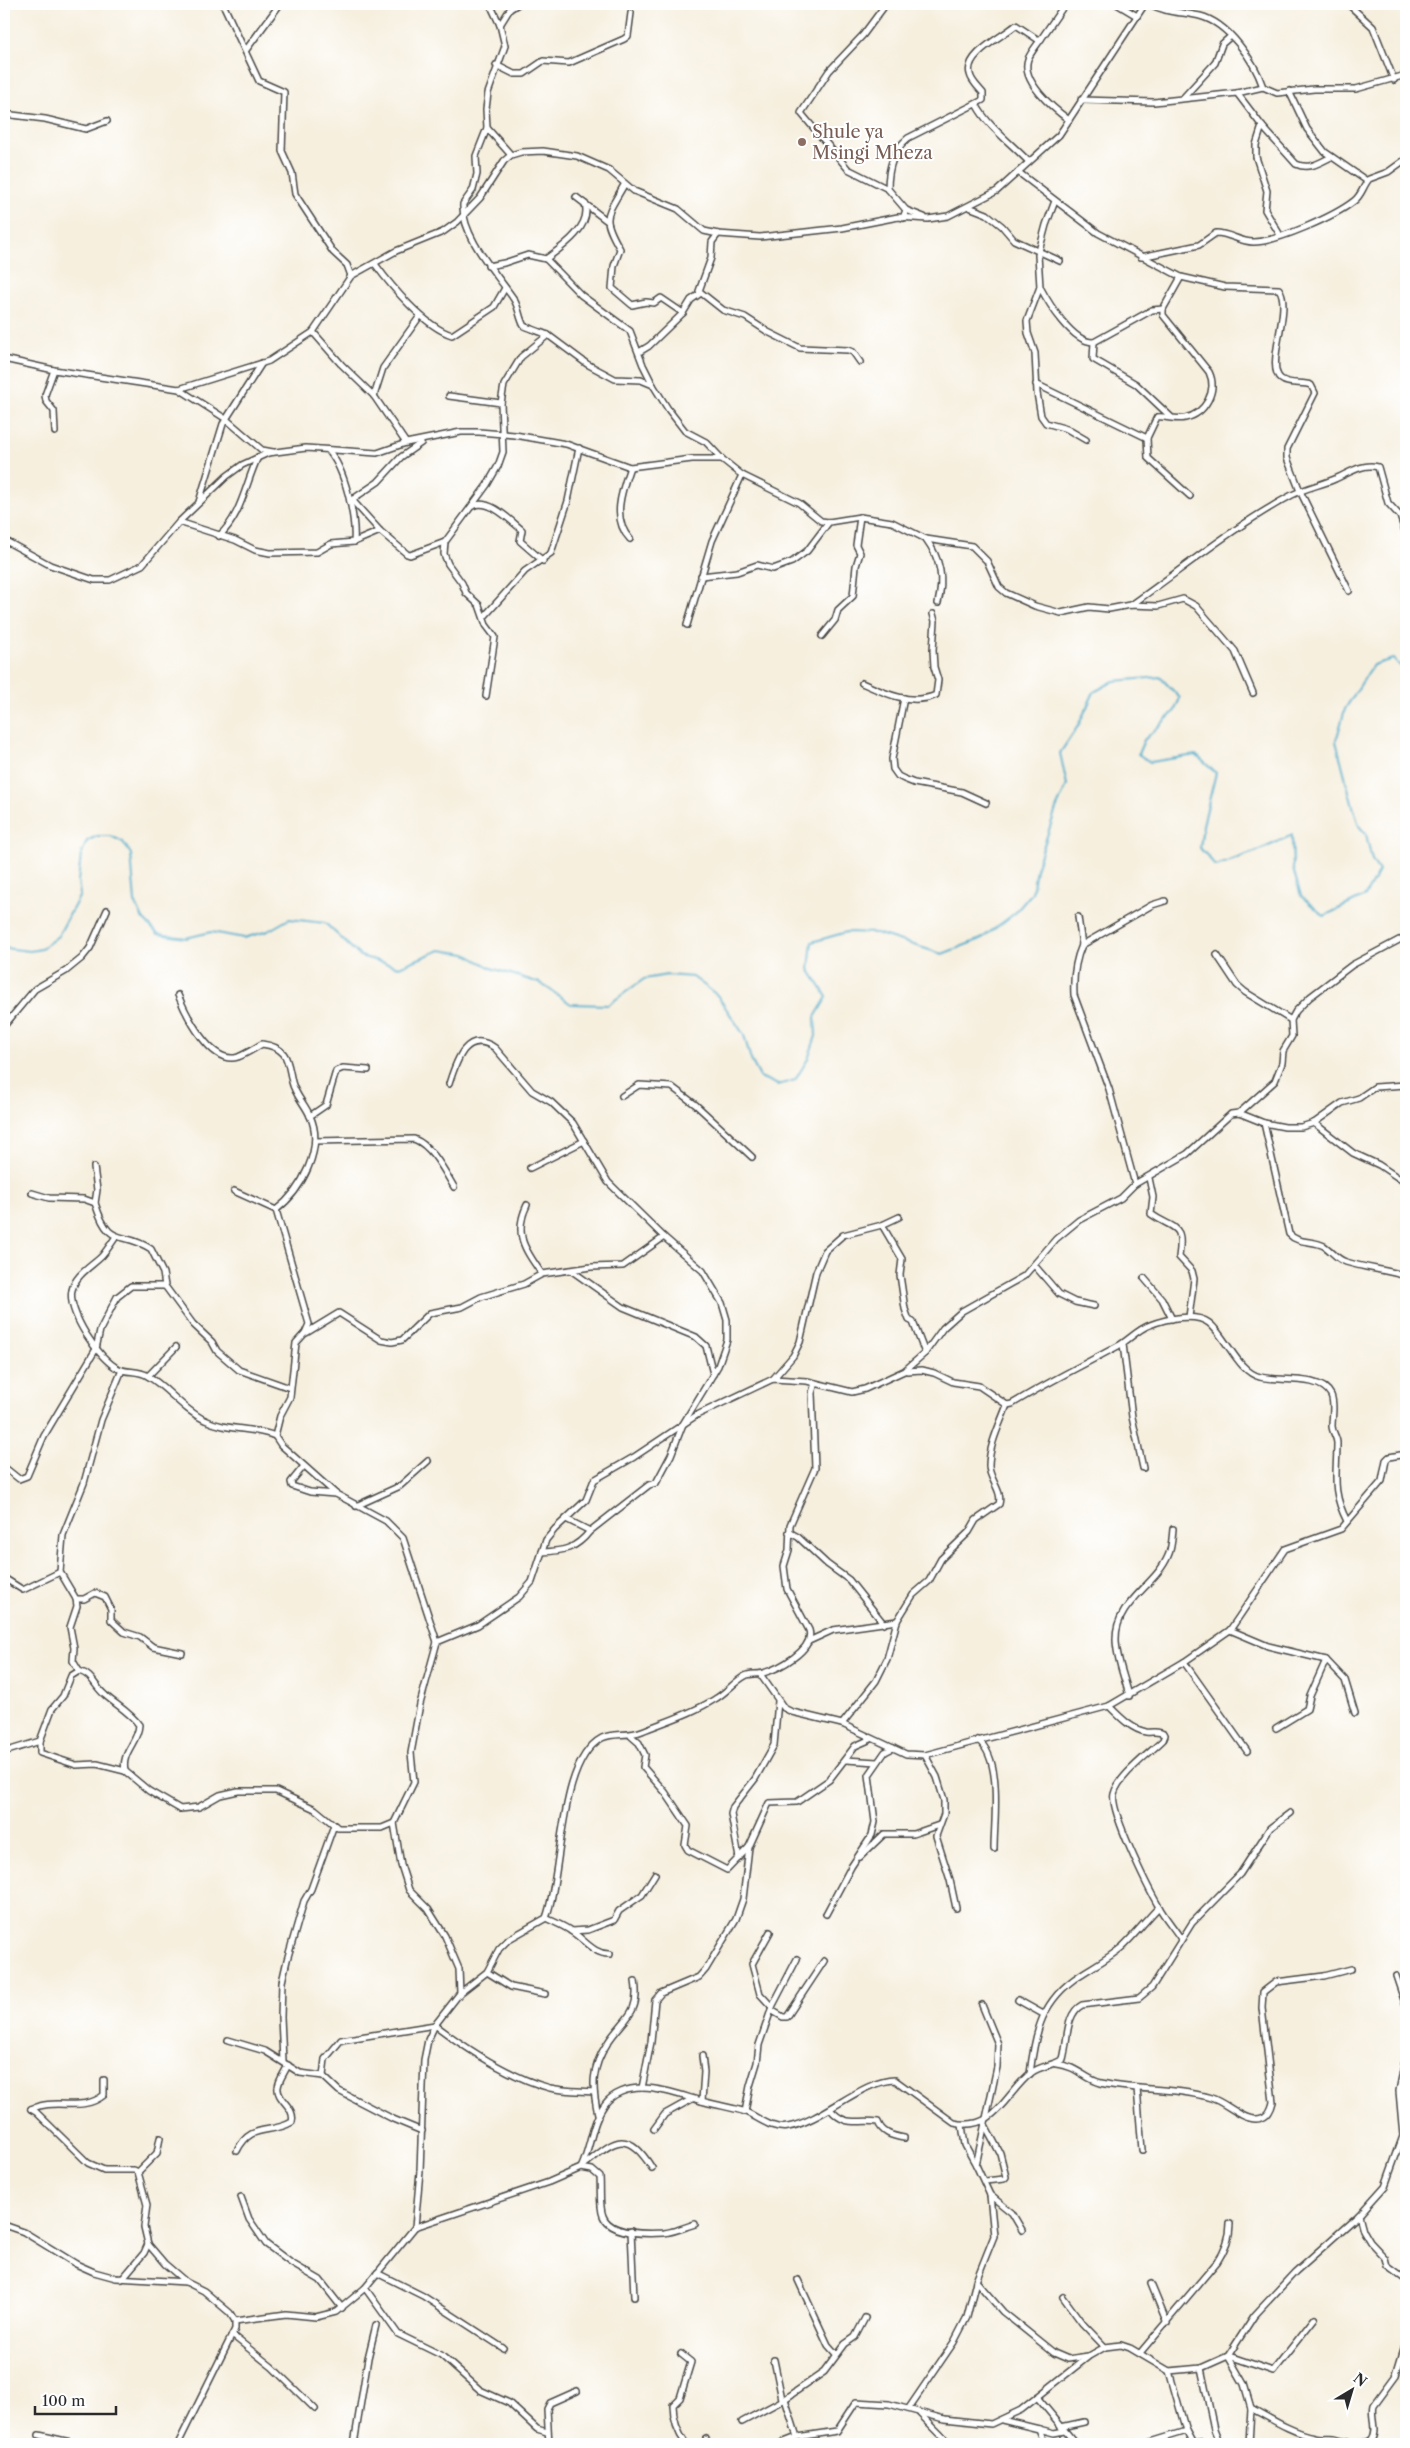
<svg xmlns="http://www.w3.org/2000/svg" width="1410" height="2448" viewBox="0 0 1410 2448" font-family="'Libre Caslon Text',serif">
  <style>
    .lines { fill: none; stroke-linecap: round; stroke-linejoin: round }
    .stream { stroke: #4cabcb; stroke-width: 2 }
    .minor-casing { stroke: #494846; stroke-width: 8 }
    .minor { stroke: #fff; stroke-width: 5 }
    .education-dot { fill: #8d6e63; stroke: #fff; stroke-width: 2 }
    .labels { text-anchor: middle; stroke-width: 4; stroke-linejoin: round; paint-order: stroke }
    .education-label { font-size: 18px; fill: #785e54; stroke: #fff; text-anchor: start }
  </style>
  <rect width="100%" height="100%" fill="#fff"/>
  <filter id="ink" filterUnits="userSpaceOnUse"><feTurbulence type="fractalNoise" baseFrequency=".02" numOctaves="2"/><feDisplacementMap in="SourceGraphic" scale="10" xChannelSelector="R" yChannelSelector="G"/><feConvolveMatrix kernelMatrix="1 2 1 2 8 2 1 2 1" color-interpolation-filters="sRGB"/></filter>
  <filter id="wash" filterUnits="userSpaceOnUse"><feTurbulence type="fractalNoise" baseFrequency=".0096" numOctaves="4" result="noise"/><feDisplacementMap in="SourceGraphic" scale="20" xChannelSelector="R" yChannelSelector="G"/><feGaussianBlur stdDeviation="1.12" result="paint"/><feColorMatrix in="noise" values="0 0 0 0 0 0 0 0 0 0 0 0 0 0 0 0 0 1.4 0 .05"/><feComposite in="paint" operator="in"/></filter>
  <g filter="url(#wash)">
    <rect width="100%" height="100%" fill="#f6efde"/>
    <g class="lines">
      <!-- stream -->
      <path class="stream" d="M4,948L30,951L41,949L58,936L80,895L78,881L81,855L87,841L97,836H111L123,842L131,854L135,902L143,919L158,934L186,938L211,932L244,938L268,931L289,919L325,923L360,956L399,967L440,950L466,954L491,968L540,983L571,1004L608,1005L644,979L667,975L693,977L717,995L744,1035L751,1060L760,1077L778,1085L795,1080L808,1059L816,1036L815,1017L827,997L809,969L812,942L847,932L876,933L942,954L981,939L1015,913L1032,893L1036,869L1056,809L1067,785L1060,753L1078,726L1094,692L1114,681L1160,677L1180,698L1174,712L1144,740L1138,754L1150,762L1196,755L1216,773L1203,825L1200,848L1216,866L1260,850L1292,835L1293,869L1301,896L1324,916L1365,896L1379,871L1372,860L1366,834L1359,826L1352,803L1336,741L1345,709L1373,665L1393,659L1406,671"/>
    </g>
  </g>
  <g filter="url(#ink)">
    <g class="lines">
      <!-- minor casing -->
      <g class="minor-casing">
        <g id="minor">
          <path d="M223,4L259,81L284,92L282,151L292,173L295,194L333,252L347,265L351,276"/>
          <path d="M490,4L500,25L505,46L488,93L486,109L487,128L476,156L477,174L473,190L463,204C461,236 496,273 513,298C519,306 519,318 524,326L548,335L587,364L615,379L641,380L653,385L668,409L685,431L706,442L722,459"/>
          <path d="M886,4L863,35L829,71L801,113L848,169L888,189"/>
          <path d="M1117,4L1137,16"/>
          <path d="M1150,4C1166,13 1183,12 1200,16C1228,23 1254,60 1263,87"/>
          <path d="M1348,4L1373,27L1394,80"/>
          <path d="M500,25L510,9L518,4"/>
          <path d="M1041,39C1037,45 1031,52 1028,59C1020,81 1054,109 1069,120"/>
          <path d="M246,50L280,4"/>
          <path d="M496,65L514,74H524L543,61L569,63L624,39L628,36L631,13"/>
          <path d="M1289,91L1307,129L1325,152L1367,181"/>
          <path d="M1237,93L1262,126L1296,164C1309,170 1319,163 1331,157"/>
          <path d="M1183,98L1215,63L1222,44L1231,36"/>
          <path d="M1081,100L1154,102L1237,93L1263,87L1277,93L1314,89H1356L1406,75"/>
          <path d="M976,104C988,127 1011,143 1029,162"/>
          <path d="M4,114L45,119L86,129L107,121"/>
          <path d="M1262,126L1256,145V157L1267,191L1265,210L1280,235"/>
          <path d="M487,128L511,155"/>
          <path d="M1018,172L1098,233L1181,277L1225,287L1279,289C1293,308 1264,367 1281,379C1288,385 1302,382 1311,385L1315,393L1287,449V458L1300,491L1349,591"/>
          <path d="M624,185C606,217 601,216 620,249L614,266L612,288L632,305L646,302L654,303L661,298L683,313"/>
          <path d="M576,197L606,220"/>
          <path d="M1055,201L1046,225L1038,255L1040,287L1027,321L1028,333L1035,353L1037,393L1041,416L1046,423L1067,429L1086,440"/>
          <path d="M969,207L987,214L1002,226L1014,240L1060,261"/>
          <path d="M906,210L924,217"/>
          <path d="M903,218L906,210L888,189C888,170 893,150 908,138L983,100V93C979,88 971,81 970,74C964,54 1004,36 1016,25L1037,39H1041L1065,4"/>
          <path d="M718,234L712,242L711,258L699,291L723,310L745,317L768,332L800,348L848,350L853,352L860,362"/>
          <path d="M1141,257L1199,245L1216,233C1229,233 1240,242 1253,242C1277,242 1335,216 1354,201C1362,195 1363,186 1369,179L1388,172L1406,159"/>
          <path d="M546,259L581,295L630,331L643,365L653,385"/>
          <path d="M375,264C391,286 425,327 452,335L494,307L505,288"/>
          <path d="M488,266L504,263L528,255L546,259C562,247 592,227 585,204"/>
          <path d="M1040,287C1049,304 1073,343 1094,342L1152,310L1163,309"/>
          <path d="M313,332L341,364L374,396L406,443"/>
          <path d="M1094,342L1093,359L1136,384L1171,417"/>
          <path d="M639,352L649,346L683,313L691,300L701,293"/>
          <path d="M4,359L54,370L179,389L269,361L313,332L351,276L396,251L443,232L457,222L480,198L504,161L511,155L521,152L543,151L577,156L609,170L634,191L678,209L704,231L718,234L760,237L842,228L898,217L928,219L948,216L997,191L1059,135L1145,4"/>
          <path d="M54,370L45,395L46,401L54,411L55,432"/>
          <path d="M1036,384L1147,438L1148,458L1190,496"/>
          <path d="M179,389L226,419L262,450L273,452"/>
          <path d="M374,396L383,368L420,316"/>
          <path d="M449,396L501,403"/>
          <path d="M1147,438L1157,417C1166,416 1175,420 1185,418C1205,414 1218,391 1209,372L1163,315V309L1181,277"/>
          <path d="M328,450C345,469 356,517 354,542"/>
          <path d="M630,467C622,490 611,519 630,539"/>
          <path d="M352,500L380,531L407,554L410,555L445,542L487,485L498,466L503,452L501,403L504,385L521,357L548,335"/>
          <path d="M350,501L378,482L401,457L421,443"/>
          <path d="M199,502L223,424L262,363"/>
          <path d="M473,506C489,498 510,520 522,530L520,541L543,561"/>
          <path d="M179,522L235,540L255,550L270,553L317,552L331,544L354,542L380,531"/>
          <path d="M219,536C242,515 245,484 258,457"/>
          <path d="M926,539C941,560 944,579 938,603"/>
          <path d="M4,540L50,565L94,580H110L142,565L179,522L227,476L242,465L268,453L306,448L377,453L406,443L461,432H479L515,435L566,444L630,467L692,459H722L742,475L799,503L821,521L829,522L860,517L892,522L926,539L972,546L987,561L999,587L1006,593L1035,606L1061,613L1089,607L1109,609L1130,605L1158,606L1183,599L1196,606L1235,651L1253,693"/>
          <path d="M445,542L444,554L448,564L462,583L466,593L479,605L486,625L495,637L486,696"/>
          <path d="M701,576L737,572L757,565L773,569L792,562L807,551L829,522"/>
          <path d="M1131,605C1184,568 1234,526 1292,495C1305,488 1321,485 1335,479C1349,473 1362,463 1378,467L1388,503L1400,516L1406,534"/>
          <path d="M484,617L525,571L551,553L568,501L579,448"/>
          <path d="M687,625L712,541L742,475"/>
          <path d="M822,636L835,620L838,610L853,596L856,566L860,553L856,545L860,517"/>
          <path d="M862,683C884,693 911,706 936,695L938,680L934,667L933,650L935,621L933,614"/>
          <path d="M904,698L892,759L893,769L898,776L904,779L914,783L962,792L986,803"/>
          <path d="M1078,917L1082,945"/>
          <path d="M1217,955L1237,985L1245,992L1291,1020"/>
          <path d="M178,995C186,1014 211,1066 238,1057C246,1054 255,1048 262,1044C289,1048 287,1060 292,1082C295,1095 305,1104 310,1116C325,1148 301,1191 276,1210"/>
          <path d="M4,1026L35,989L66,971L82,958L90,948L107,910"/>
          <path d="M449,1084C456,1062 466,1028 495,1048L532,1091L551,1102L573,1123L608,1182L664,1237L703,1271L722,1303L727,1320V1340L718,1366L683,1424L671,1455L656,1483L649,1485L590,1531L566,1519"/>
          <path d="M622,1096L639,1085L672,1087L696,1105L752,1157"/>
          <path d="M1239,1113L1275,1081L1282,1063L1283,1051L1292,1036L1291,1020L1296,1011L1310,997L1352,965L1399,940"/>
          <path d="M310,1116L326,1105L336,1071L343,1068L368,1070"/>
          <path d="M1264,1123L1289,1234C1298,1244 1313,1240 1324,1246C1332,1251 1336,1259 1346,1262C1365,1268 1387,1270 1406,1276"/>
          <path d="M1314,1123L1353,1153L1379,1165L1406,1183"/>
          <path d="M315,1141L414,1139C432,1146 444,1170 454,1187"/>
          <path d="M94,1167L97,1190L95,1203"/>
          <path d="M530,1168L584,1141"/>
          <path d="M1149,1178L1153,1197L1151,1214C1175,1231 1184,1222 1179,1257L1192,1271L1194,1279L1189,1317"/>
          <path d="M1135,1184L1109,1089L1074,995C1073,977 1075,961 1082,945L1152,905L1165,901"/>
          <path d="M234,1191L276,1210"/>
          <path d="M32,1193L49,1198L84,1199L95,1203C110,1250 120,1229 151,1249L163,1273L165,1286L193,1324L212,1342L217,1351L239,1370L290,1388"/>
          <path d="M527,1205C513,1234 525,1250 542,1274"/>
          <path d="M276,1210L309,1324L305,1333L296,1343L290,1397L280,1416L275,1436L281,1445L336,1494L386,1521L403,1538L437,1642"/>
          <path d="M882,1225L902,1259L900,1275L905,1309L909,1320L913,1322L925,1353"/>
          <path d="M115,1238C111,1244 107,1250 102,1256C91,1267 76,1274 72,1290C67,1312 99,1360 119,1369C128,1373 138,1370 148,1376C168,1388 183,1410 205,1420C227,1431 253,1427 275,1436"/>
          <path d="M1035,1266L1059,1294L1075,1302L1094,1306"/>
          <path d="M572,1271L623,1307L696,1337L706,1346L713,1374"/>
          <path d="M1144,1278L1162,1299L1172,1319"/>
          <path d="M306,1333L339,1313L381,1340L392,1342L402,1340L430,1313L462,1307L481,1297L524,1284L542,1274L591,1267L623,1266L664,1237"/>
          <path d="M1123,1344L1132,1417L1143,1468"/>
          <path d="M122,1370L101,1420L84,1483L63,1535L60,1572L76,1599H84L95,1593L105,1597L111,1609V1620L124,1632L140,1637L153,1647L182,1653"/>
          <path d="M907,1371L922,1370L934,1373L953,1382L979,1386L1007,1405L1012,1404C1046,1383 1083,1365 1118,1346C1129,1340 1138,1329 1150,1325C1165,1319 1195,1312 1209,1323C1226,1336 1238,1372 1260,1377C1278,1382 1321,1374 1331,1395C1335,1404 1332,1416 1332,1426C1332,1432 1337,1437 1337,1443C1337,1474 1331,1491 1347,1521"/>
          <path d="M148,1376L176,1347"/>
          <path d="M773,1379L793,1356L800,1342L816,1272L825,1251L843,1235L882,1225L899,1217"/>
          <path d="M304,1466L291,1482L292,1486L310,1492L335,1494"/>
          <path d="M4,1467L19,1479L27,1476L44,1436L96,1349L100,1330L117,1297L131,1286H165"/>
          <path d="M356,1506L400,1486L428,1461"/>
          <path d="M789,1532L798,1537L827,1564L849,1580L884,1624"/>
          <path d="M542,1552C564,1551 576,1549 590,1531"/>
          <path d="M4,1578L23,1590L60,1572"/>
          <path d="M76,1599L77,1606L70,1627L74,1648L73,1661L79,1671"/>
          <path d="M1230,1630L1268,1646L1326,1660L1345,1680L1355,1713"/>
          <path d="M809,1641L833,1630L897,1621"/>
          <path d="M1184,1662L1247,1751"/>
          <path d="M760,1674L784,1708L792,1712L842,1724L906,1754L925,1755L1109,1706L1184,1662L1230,1630L1285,1549L1341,1529L1382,1481L1386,1460L1389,1457L1406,1454"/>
          <path d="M1129,1696C1125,1678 1116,1658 1116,1639C1115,1603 1156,1585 1168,1556C1172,1548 1172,1538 1173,1529"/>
          <path d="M1109,1706C1120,1717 1131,1729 1146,1732C1153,1733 1158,1730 1165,1735L1163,1740C1150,1753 1118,1776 1114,1794C1109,1810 1149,1890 1159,1907C1165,1918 1174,1928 1181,1939"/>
          <path d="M842,1724L876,1681L887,1659L897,1621L913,1595L929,1581L941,1559L969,1532L976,1520L999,1504C1003,1491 989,1479 989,1466C989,1445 1000,1424 1007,1405"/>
          <path d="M1276,1728L1307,1709L1310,1696L1326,1660"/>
          <path d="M631,1736L639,1743L645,1755L643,1767L665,1792L688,1826L685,1845L688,1850L727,1870L749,1847L769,1803L797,1802L829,1780L855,1746L871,1739"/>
          <path d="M978,1740C1003,1760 994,1819 994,1849"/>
          <path d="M40,1741V1753L76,1765L97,1764L125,1771"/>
          <path d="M4,1752L40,1741L52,1709L63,1696L71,1676L79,1671C93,1675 94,1686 105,1695C116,1705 130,1712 139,1725C138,1743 121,1752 125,1771L149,1791L180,1809L199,1807L220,1795L238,1791H276L315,1809L338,1828H382L394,1823"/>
          <path d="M925,1755L937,1777L944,1800V1814L936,1836L950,1880L956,1908"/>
          <path d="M846,1760L877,1762"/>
          <path d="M860,1857L884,1834H913L939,1825"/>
          <path d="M739,1858L731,1814L733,1807L755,1779L774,1745L778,1701"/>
          <path d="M826,1914L851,1867L872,1835L875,1822L869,1775L885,1752L893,1748"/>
          <path d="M546,1918C554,1922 564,1926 571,1931C584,1939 594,1955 610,1954"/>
          <path d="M571,1931L588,1930L614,1920L619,1911L642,1895L655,1874"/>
          <path d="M770,1932L752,1964L760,1994L772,2007"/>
          <path d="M487,1972L511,1987L545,1994"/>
          <path d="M1396,1976L1406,2006"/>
          <path d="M460,1993L487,1972L499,1949L509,1939L546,1918C563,1873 558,1761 602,1738C614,1732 628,1737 642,1731C667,1721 693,1713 715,1699C726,1693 734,1682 745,1676C750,1673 757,1675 763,1673C778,1669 815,1650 809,1630L787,1589L784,1566L789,1550L790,1525L815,1468L812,1393L815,1383"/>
          <path d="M1018,2000L1043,2014"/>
          <path d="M771,2010L783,2017H787L824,1961"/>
          <path d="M228,2040L265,2051L300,2073L323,2076L339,2091L393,2119L422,2131"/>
          <path d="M702,2056L704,2072L702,2101"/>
          <path d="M283,2061L281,2017L282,1982L287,1960L304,1901L311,1889L334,1825"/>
          <path d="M1056,2064C1078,2066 1084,2079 1101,2083C1137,2091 1176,2087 1211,2098C1225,2102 1241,2119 1256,2119C1267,2119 1271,2111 1273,2102L1262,2008L1263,1992L1276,1982L1324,1976L1351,1969"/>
          <path d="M1030,2074C1035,2031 1042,2000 1080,1975C1094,1966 1109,1958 1122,1947C1135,1935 1146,1920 1159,1907"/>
          <path d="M323,2076L325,2059L341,2040L435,2025C467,2049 511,2078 550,2088C564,2091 579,2091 593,2092"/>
          <path d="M642,2088L651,2042L655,2000L661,1993L699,1977L706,1969L736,1919L743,1899L749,1847"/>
          <path d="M1137,2088L1142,2150"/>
          <path d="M31,2109L36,2112L88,2163L104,2170H134L138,2172L147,2205L144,2227L148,2244L165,2264L186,2282"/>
          <path d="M31,2109C55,2097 82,2113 104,2095V2080"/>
          <path d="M830,2109C846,2128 857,2119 878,2122C882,2133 892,2136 904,2138"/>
          <path d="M745,2112L750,2086L757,2063L759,2045L772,2007L797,1959"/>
          <path d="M598,2114C592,2088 591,2068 607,2044C622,2019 641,2015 635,1981"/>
          <path d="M984,2123L1000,2153L1006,2177L1004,2179L985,2181"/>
          <path d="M962,2125L965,2145L976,2165"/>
          <path d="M654,2129L665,2114L692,2099"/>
          <path d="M237,2151C251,2122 270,2135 292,2122C296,2107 276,2100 278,2087C279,2079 285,2072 288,2065"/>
          <path d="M583,2166C614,2141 626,2127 652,2168"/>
          <path d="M581,2168L592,2170L600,2177C601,2188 599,2207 603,2216C610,2235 648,2234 664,2233C674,2232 685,2227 695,2224"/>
          <path d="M138,2172L157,2153L160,2138"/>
          <path d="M990,2195L1012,2213L1022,2230"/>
          <path d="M241,2197L249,2219L266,2244L291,2263L320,2280L342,2308"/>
          <path d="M1359,2215L1363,2230L1370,2242L1385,2258L1387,2266L1406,2280"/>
          <path d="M4,2225L24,2232L76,2264L94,2272L116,2278L186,2282L204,2291L230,2313L235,2321"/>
          <path d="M415,2227L549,2182L581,2168C591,2148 591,2123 605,2104C613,2093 628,2088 642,2088C664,2088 688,2098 709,2103C721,2106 734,2108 746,2112C759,2118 773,2130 788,2127C823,2121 862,2080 895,2080L954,2123C996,2132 1006,2092 1031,2073C1041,2065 1053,2066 1063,2059C1068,2042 1065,2014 1082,2005L1139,1998L1152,1987L1192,1923L1240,1874L1270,1828L1290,1813"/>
          <path d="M631,2231L634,2297"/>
          <path d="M377,2273L423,2296L503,2348"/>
          <path d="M122,2279L144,2253L148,2244"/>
          <path d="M798,2280L828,2345L836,2354"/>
          <path d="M976,2281L1003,2312L1054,2353L1068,2359L1088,2356"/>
          <path d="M1151,2284L1167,2323"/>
          <path d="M365,2288L398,2334L441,2355L480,2390L509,2403L537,2429L547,2432"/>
          <path d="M1063,2297L1082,2323L1105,2347"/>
          <path d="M1406,2328V2329"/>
          <path d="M232,2335L272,2367L315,2409"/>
          <path d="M1140,2353L1217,2262C1225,2250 1230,2239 1230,2224"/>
          <path d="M681,2354L691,2362L680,2398L673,2405C673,2419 678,2433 686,2444"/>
          <path d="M1228,2356L1244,2384L1251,2408C1271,2419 1293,2433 1315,2437C1321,2439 1328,2437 1334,2438C1343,2440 1365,2448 1372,2439C1379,2430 1371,2416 1374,2405L1396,2375L1406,2342"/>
          <path d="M1229,2356L1273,2371L1315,2318"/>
          <path d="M774,2360L782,2399"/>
          <path d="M1201,2368L1214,2429L1220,2444"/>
          <path d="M1169,2371L1186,2431L1193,2444"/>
          <path d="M1037,2397L1076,2444"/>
          <path d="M785,2399L824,2372L845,2344L855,2337L865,2318"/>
          <path d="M909,2408L954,2342L967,2317L976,2281L994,2236L990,2195L976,2165L997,2067L998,2044L982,2005"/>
          <path d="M920,2414L944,2438L946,2444"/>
          <path d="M1002,2420L1039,2429L1045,2444"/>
          <path d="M742,2422L785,2399L797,2437"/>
          <path d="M1061,2427L1084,2422"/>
          <path d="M1039,2429L1054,2433L1064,2431"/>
          <path d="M39,2435L79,2444"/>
          <path d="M706,2439L708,2444"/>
          <path d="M1150,2442L1186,2431"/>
          <path d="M178,2444L235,2329V2321L286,2314L316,2317L336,2312L365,2288L415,2227L420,2171L424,2060L428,2040L435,2025L460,1993L459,1969L445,1936L428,1909L409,1890L401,1865L394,1823L414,1782L411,1753L420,1704L437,1642L478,1625L519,1597L532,1582L546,1540L555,1529L586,1500L594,1480L634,1457L697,1415L773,1379L807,1381L852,1392L865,1389L904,1371L925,1353L943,1328L962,1311L1024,1276L1056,1239L1079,1220L1121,1198L1135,1184L1187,1154L1231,1114L1239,1113L1264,1123L1285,1127H1301L1314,1123L1342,1103L1359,1098L1375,1087L1406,1085"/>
          <path d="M354,2444L368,2358L376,2325"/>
          <path d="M549,2444L547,2409L550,2403L577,2391"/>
          <path d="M779,2444L797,2437L837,2431L856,2402L889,2404L944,2419L991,2424L1021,2410L1089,2356L1105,2347L1121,2345L1130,2348L1169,2371L1201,2368L1228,2356L1254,2316L1295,2272L1359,2215L1385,2186L1403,2136L1399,2091L1406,2056"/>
          <path d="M1195,2444L1202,2443"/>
          <path d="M1249,2444L1251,2408"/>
        </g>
      </g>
      <!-- minor -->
      <use href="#minor" class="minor"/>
    </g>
  </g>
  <!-- markers -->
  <circle class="education-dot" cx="802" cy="142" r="5"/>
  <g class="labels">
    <!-- education labels -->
    <g class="education-label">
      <text x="812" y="138">Shule ya<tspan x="812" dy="21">Msingi Mheza</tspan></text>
    </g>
  </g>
  <!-- margin -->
  <rect width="1410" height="2448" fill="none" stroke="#fff" stroke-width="20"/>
  <!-- north arrow -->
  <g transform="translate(1352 2390) rotate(38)" stroke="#ffffff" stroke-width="4" paint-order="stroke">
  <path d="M0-4L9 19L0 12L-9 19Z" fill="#2b2b2b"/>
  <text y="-8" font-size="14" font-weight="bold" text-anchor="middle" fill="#2b2b2b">N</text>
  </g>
  <!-- scale -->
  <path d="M35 2406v8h81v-8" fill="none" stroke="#2b2b2b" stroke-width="2.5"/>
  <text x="42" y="2406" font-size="15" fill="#2b2b2b" stroke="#ffffff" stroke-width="4" paint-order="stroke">100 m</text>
</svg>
